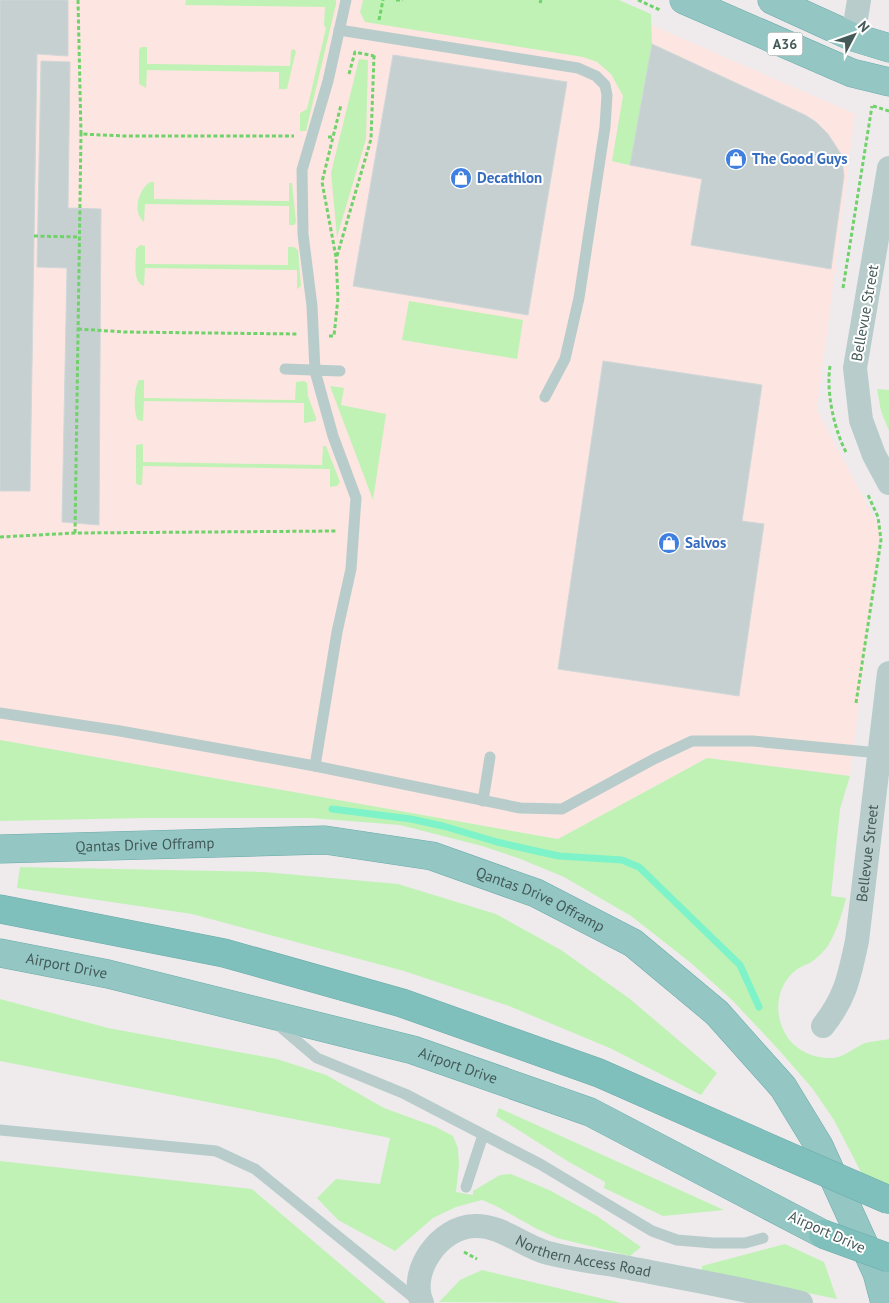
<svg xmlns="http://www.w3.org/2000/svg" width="889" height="1303" viewBox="0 0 889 1303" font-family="'PT Sans',sans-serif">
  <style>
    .commercial { fill: #fde5e1 }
    .green { fill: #c0f2b5 }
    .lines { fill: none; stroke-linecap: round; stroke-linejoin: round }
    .stream { stroke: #7ef2c9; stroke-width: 7 }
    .building { fill: #c7d0d1; stroke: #cfd7d8 }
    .trunk-casing { stroke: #6aaba9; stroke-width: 29 }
    .motorway-casing { stroke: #6aaba9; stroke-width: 29 }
    .path { stroke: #70d26a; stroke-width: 3; stroke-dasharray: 4 2.5; stroke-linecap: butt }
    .service { stroke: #b8cdcb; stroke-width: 11 }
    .minor { stroke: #b8cdcb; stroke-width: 24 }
    .trunk { stroke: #94c7c4; stroke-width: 28 }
    .motorway { stroke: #7fc0bc; stroke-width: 28 }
    .motorway-bridge-casing { stroke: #6aaba9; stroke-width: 29; stroke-linecap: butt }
    .motorway-bridge { stroke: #7fc0bc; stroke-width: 28 }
    .labels { text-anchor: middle; stroke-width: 4; stroke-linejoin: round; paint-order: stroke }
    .shield { fill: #fff; stroke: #7b8c8a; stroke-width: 1 }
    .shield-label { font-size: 14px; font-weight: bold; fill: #435a58 }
    .shop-label { font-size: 15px; font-weight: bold; fill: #366cbe; stroke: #fff; text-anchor: start }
    .street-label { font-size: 15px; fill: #435a58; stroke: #fff }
  </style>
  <rect width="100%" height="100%" fill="#efebed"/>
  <!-- commercial -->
  <path class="commercial" d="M0,0H594L855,114L817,410L880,529L850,776L707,758L558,839L0,740Z"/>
  <!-- green -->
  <g class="green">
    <path d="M186,0H336V4L306,131H300V113L307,109L326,28L324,25L325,7L185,5Z"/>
    <path d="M363,0H619L651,14L652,44L633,166L612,161L623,96L611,74L597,62L583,57L365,22L360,12Z"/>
    <path d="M141,47H147V64H155L290,66L291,51L293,49L296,51L287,89H279V72L147,70L146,88L139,84V50Z"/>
    <path d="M359,59L368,60L366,139L337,237L331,173Z"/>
    <path d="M150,182H154V199L280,201H289V183H292L296,222L294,225H289V206L145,204L144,222C132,212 138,190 150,182Z"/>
    <path d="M140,245L145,246V264L288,265V247H294L298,250L301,286L297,289V270L145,268L144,286C132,283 136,260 136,249Z"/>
    <path d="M409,301L523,320L517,359L402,340Z"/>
    <path d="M139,380H144V398L295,400L296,382L304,381L307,383L308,396L316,418V421L304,423V403L144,401L143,421L138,420C133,414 134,386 139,380Z"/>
    <path d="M330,386L344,388L341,405L386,414L373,500Z"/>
    <path d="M877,389L889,390V431L881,411Z"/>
    <path d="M143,444V462L322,465L323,446H326L340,482L337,486L330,487V469L143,466L142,485H138L136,483V445Z"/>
    <path d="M0,740L558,839L707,758L850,776L840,809L831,896L846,898C842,914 837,930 829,944C825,951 816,959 810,963C805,965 800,967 796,970C775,987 773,1016 788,1038C797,1051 816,1059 832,1058C843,1057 850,1051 859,1046C867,1041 880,1041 889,1039V1191L865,1180L834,1120L812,1088L778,1049L732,1000L691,963L631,916L564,877L518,858L482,846L400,825L311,818H143L0,821Z"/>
    <path d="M20,867L264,872L398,884L496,914L561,950L630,999L717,1073L701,1095L612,1049L509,1006L404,971L192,914L17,888Z"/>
    <path d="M0,999L108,1028L277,1059L326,1075L384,1108L436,1127L453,1136L458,1148L459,1165L456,1192L473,1195V1191L500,1175L511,1174L549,1190L597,1216L641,1247L630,1256L557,1238L537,1229L496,1206L482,1200L456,1207L433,1218L395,1251L338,1220L317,1198L336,1179L380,1184L390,1138L0,1061Z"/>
    <path d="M499,1108L724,1210L663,1216L604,1188L605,1182L569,1162L496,1116Z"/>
    <path d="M0,1161L252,1189L386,1303H0Z"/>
    <path d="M785,1244L824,1262L837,1299L702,1271V1266Z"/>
    <path d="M482,1270L621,1303L439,1302L460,1280Z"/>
  </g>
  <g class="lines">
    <!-- stream -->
    <path class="stream" d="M332,809L411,819L443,826L497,842L536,851L559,856L622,860L639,867L740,965L759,1007"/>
  </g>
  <!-- building -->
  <g class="building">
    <path d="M0,0H68V56L37,54L30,491H0Z"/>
    <path d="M652,44L805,115L816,122L828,134L841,154L844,176L831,269L691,245L702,179L630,165Z"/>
    <path d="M393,55L567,82L528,315L353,286Z"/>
    <path d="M41,61L70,62L68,208L101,209L99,525L62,522L67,268L37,267Z"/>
    <path d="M603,361L762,385L742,521L764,524L739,696L558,669Z"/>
  </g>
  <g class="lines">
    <!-- trunk casing -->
    <g class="trunk-casing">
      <g id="trunk">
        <path d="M684,0L852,73L889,82"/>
        <path d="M772,0L853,37L889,48"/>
        <path id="s3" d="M0,849L325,840L432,856L536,893L633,943L717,1013L783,1087L819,1146L877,1273L885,1303"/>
        <path id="s4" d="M0,953L108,974L413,1050L590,1112L823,1234"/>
      </g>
    </g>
    <!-- motorway casing -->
    <g class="motorway-casing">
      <path id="motorway" d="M0,909L224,953L402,1003L599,1073L783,1154"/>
    </g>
    <!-- path -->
    <g class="path">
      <path d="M78,0L81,134L125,136H294"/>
      <path d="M396,0H403"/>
      <path d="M638,0L660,10"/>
      <path d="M540,3L541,0"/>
      <path d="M379,20L383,0"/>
      <path d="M349,74L355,52L374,56L375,53"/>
      <path d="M873,106L889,111"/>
      <path d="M328,137H333L341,105"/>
      <path d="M34,236L79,237"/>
      <path d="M337,256L371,139L374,56"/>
      <path d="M843,288L872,106"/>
      <path d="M78,329L125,332L298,334"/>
      <path d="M329,336H334L338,298L336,257L322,182L333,137"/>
      <path d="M830,366C826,392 834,430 847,454"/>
      <path d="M75,533L81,134"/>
      <path d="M0,537L75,533L337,531"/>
      <path d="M856,703L881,540L878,517L868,495"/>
      <path d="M464,1252L477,1259"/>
    </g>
    <!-- service -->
    <g class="service">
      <path d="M339,30L578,68L596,76L605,85L607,95L605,127L579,298L565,359L545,397"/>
      <path d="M285,369L340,371"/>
      <path d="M0,713L120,731L315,766L520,808L562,809L654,759L692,741H753L879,753"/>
      <path d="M315,766L337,632L351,569L356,498L333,436L315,371L312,306L303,234L302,170L328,81L346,0"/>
      <path d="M483,801L490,757"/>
      <path d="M277,1024L317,1058L405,1094L540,1164L652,1231L677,1240L713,1243H745L763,1238"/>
      <path d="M0,1130L216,1151L255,1169L419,1302"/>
      <path d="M466,1187L483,1135"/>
    </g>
    <!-- minor -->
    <g class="minor">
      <path d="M853,37L859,0"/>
      <path d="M889,168L855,368L861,420L874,455L889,483"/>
      <path id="s1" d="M823,1026C846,997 849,977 857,941L889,673"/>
      <path id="s2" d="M422,1303C408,1271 440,1227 474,1226C502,1225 522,1246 548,1253C571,1259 595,1262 619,1266C680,1278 741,1288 801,1303"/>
    </g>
    <!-- trunk -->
    <use href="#trunk" class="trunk"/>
    <!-- motorway -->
    <use href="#motorway" class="motorway"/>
    <!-- motorway-bridge casing -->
    <g class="motorway-bridge-casing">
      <g id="motorway-bridge">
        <path d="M783,1154L889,1200"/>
        <path d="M823,1234L889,1258"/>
      </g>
    </g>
    <!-- motorway-bridge -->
    <use href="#motorway-bridge" class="motorway-bridge"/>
  </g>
  <!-- icons -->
  <defs>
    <g id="shop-disc" transform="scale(1.125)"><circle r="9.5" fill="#3f7fe0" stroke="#fff"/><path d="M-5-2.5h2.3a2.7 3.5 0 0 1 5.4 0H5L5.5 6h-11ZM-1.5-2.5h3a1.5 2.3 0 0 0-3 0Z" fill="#fff"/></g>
  </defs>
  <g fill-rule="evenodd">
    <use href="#shop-disc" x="736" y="159"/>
    <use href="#shop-disc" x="461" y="178"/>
    <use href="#shop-disc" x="669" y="543"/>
  </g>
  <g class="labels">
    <!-- shield labels -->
    <rect class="shield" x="767.5" y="32.5" width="35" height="23" rx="4"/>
    <g class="shield-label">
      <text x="785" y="49">A36</text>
    </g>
    <!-- shop labels -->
    <g class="shop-label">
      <text x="752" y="164">The Good Guys</text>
      <text x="477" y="183">Decathlon</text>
      <text x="685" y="548">Salvos</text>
    </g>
    <!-- street labels -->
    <g class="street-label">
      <text transform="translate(865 313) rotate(-80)" y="5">Bellevue Street</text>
      <text dy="5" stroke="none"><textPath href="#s3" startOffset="145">Qantas Drive Offramp</textPath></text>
      <text dy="5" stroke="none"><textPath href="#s1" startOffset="181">Bellevue Street</textPath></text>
      <text dy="5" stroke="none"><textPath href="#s3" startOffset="550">Qantas Drive Offramp</textPath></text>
      <text dy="5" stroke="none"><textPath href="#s4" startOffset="68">Airport Drive</textPath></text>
      <text dy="5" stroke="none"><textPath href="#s4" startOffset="472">Airport Drive</textPath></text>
      <text transform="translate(827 1232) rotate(24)" y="5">Airport Drive</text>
      <text dy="5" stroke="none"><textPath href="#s2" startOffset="221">Northern Access Road</textPath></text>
    </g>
  </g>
  <!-- north arrow -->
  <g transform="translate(854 35) rotate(49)" stroke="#ffffff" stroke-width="4" paint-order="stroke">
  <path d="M0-4L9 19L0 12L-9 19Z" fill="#435a58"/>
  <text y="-8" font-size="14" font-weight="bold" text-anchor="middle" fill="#435a58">N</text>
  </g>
</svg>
